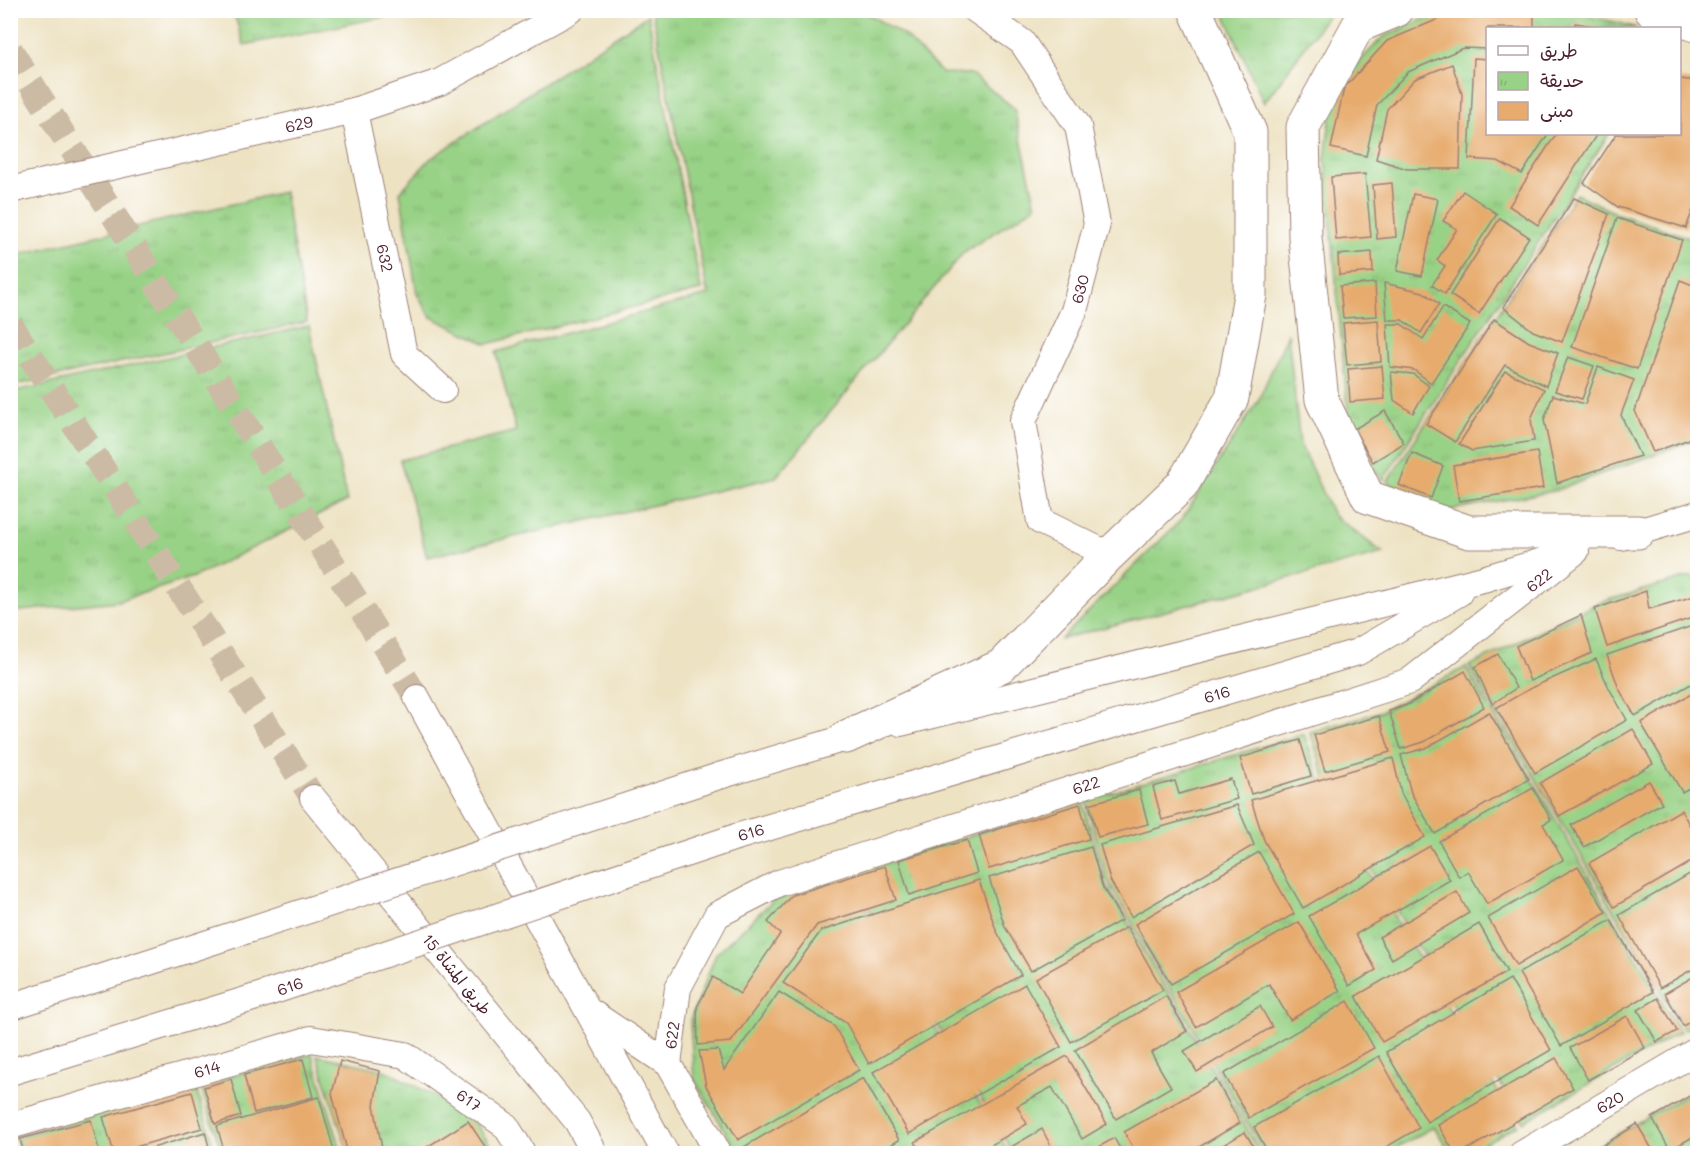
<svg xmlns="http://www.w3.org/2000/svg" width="1708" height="1164" viewBox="0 0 1708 1164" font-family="Mali,'Playpen Sans Arabic',sans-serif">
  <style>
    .park { fill: url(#park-tufts); stroke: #717858; stroke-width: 1.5 }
    .building { fill: #e7ab6d }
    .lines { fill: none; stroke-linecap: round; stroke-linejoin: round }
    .street-tunnel { stroke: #ccbba4; stroke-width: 26; stroke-dasharray: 26 13; stroke-linecap: butt }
    .street-casing { stroke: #9c8076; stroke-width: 28 }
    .primary-casing { stroke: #9c8076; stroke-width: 35 }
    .street { stroke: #fff; stroke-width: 26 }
    .primary { stroke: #fff; stroke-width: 33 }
    .street-bridge-casing { stroke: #9c8076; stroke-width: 28; stroke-linecap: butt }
    .street-bridge { stroke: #fff; stroke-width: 26 }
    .labels { text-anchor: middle; stroke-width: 4.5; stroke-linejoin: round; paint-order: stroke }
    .street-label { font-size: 16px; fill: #4a1f2b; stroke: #fff }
  </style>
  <defs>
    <pattern id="park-tufts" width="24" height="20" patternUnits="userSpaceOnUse" patternTransform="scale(1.5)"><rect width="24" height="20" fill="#98d286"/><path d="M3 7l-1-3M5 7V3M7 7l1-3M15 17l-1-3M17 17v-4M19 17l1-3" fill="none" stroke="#84b474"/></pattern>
  </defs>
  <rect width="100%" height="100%" fill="#fff"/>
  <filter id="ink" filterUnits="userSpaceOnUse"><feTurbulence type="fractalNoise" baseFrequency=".0167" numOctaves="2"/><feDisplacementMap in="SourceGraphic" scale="12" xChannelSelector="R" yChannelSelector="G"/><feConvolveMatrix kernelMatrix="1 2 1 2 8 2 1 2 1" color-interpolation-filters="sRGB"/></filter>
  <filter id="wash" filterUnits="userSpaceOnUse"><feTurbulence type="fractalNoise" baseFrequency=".008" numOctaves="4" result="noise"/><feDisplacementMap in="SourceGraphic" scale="24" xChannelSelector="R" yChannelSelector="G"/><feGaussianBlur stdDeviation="1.35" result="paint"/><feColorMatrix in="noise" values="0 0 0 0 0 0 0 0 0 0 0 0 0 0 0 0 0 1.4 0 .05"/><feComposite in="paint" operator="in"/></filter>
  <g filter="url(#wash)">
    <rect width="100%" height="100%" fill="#ede2c2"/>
    <!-- park -->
    <g class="park">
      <path d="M233,11V10L414,11L244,45Z"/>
      <path d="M652,11H863L905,36L942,73L971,74L1014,108L1036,206L964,252L776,477L427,557L400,460L516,431L496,352L708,295Z"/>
      <path d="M1223,11H1331L1264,103Z"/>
      <path d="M1442,11C1507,11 1574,7 1637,28H1488V134H1609L1383,480L1355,445L1348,412L1325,159L1334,88L1383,37Z"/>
      <path d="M648,15L701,290L487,344L431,317L417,294L400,192L430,159Z"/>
      <path d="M284,192L307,322L11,386V256Z"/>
      <path d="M1576,194L1615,213L1697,240V439L1554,491L1445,511L1387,482Z"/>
      <path d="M309,326L347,501L194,577L118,601L11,612V392Z"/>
      <path d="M1288,334L1300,444L1333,515L1383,553L1061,639L1182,519L1258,401Z"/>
      <path d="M1692,576L1698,585L1697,1022L1684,1030L1469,666L1598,603Z"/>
      <path d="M1466,667L1680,1032L1523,1122L1335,808L1310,732L1382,711Z"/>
      <path d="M1304,734L1330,808L1518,1125L1467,1153H1451L1434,1127L1386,1153H1265L1107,880L1086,800Z"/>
      <path d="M1082,800L1105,883L1261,1153H1013L848,874Z"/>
      <path d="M845,875L1009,1153H738L694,1079L690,1020L716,954L783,891Z"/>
      <path d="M312,1054L342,1153H222L200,1084Z"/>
      <path d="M317,1055L384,1070L470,1114L495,1153H348Z"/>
      <path d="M195,1086L216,1153H21L16,1137Z"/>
      <path d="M1697,1088V1153H1585Z"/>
    </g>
    <g id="blocks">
      <!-- building -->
      <g class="building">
        <path d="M1455,12L1534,14V28H1488V49L1463,48L1408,72L1377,105L1366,156L1331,148L1344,88L1387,41Z"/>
        <path d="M1575,23L1598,27V28H1574Z"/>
        <path d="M1474,58L1488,59V134H1548L1522,174L1498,161L1469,159Z"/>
        <path d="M1452,64L1462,94L1460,169H1407L1376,159L1387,109L1415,79Z"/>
        <path d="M1680,79L1698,81V197L1686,228L1618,207L1584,183L1616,134H1680Z"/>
        <path d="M1556,134H1597L1538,225L1509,206Z"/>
        <path d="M1365,174L1371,237L1336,240L1331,177Z"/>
        <path d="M1392,183L1396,237L1377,239L1373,185Z"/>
        <path d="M1463,191L1497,214L1445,294L1432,285L1445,266L1437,260L1457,229L1443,221Z"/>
        <path d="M1413,194L1438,199L1422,276L1397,271Z"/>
        <path d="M1574,198L1609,214L1562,342L1533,331L1503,307Z"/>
        <path d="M1500,218L1529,237L1479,314L1450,295Z"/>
        <path d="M1617,218L1682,240L1637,369L1572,347Z"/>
        <path d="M1372,252L1373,272L1339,275L1338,255Z"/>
        <path d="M1680,280L1698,287V436L1653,452L1635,411Z"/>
        <path d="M1375,283L1377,316L1343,318L1340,286Z"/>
        <path d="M1384,283L1423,292L1439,304L1421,333L1402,320H1387Z"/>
        <path d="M1443,307L1470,324L1431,383L1414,370L1390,367L1387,324H1401L1423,339Z"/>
        <path d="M1494,319L1529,342L1558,353L1546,386L1505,365L1455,442L1426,424Z"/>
        <path d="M1378,320L1381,362L1347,365L1343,323Z"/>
        <path d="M1568,357L1594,366L1582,399L1555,391Z"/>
        <path d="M1382,366L1385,399L1350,402L1348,369Z"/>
        <path d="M1598,367L1634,380L1621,415L1640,456L1557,483L1544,420L1553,395L1585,404Z"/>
        <path d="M1505,371L1544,389L1531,419L1534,441L1472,451L1459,444Z"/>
        <path d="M1391,372L1413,374L1429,386L1413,413L1394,400Z"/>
        <path d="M1385,411L1404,443L1373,462L1354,429Z"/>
        <path d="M1537,452L1543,488L1459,501L1453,465Z"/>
        <path d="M1412,453L1443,466L1431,498L1399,485Z"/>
        <path d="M1646,591L1649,609L1698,595V616L1607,647L1595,609Z"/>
        <path d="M1581,615L1592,653L1530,681L1516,646Z"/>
        <path d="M1698,624V680L1635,716L1619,689L1607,655Z"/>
        <path d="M1498,654L1516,688L1492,704L1475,667Z"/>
        <path d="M1596,659L1609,688L1627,720L1535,773L1496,708L1533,687Z"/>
        <path d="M1465,671L1484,707L1424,742L1401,749L1389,711L1407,705Z"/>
        <path d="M1698,690V783L1682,792L1641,723Z"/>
        <path d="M1489,712L1529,779L1435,834L1411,793L1401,755L1426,748Z"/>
        <path d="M1379,716L1390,752L1325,771L1314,735Z"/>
        <path d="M1633,729L1653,764L1559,816L1540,783Z"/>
        <path d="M1300,740L1311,776L1251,794L1240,758Z"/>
        <path d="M1393,758L1401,793L1425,837L1303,908L1264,840L1251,800Z"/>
        <path d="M1231,779L1237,799L1162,820L1153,787L1175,781L1179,794Z"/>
        <path d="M1649,781L1662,803L1584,847L1571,825Z"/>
        <path d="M1533,788L1551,820L1543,824L1563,860L1487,904L1468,871L1459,877L1439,841Z"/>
        <path d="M1139,790L1148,824L1098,837L1089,804Z"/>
        <path d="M1698,799V817L1690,803Z"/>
        <path d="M1080,804L1089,839L989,869L979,835Z"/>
        <path d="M1237,805L1254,845L1131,917L1110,880L1100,845Z"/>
        <path d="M1681,810L1698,840V858L1614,907L1589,863Z"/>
        <path d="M967,840L977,873L909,895L899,860Z"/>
        <path d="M1430,846L1450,880L1356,934L1376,970L1349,986L1309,916Z"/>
        <path d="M1091,847L1103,888L1122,920L1031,971L1005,927L989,878Z"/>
        <path d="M1259,852L1294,914L1171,984L1135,924Z"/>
        <path d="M885,866L896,900L817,925L731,1042L698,1045L697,1007L713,977L740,994L780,934L768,922L792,895Z"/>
        <path d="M1578,866L1606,912L1516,966L1488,918Z"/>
        <path d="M1698,869V966L1660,988L1619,915Z"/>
        <path d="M979,880L996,930L1021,975L869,1064L846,1023L783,983L821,931Z"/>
        <path d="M1457,892L1469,913L1392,959L1379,937Z"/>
        <path d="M1611,920L1653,992L1561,1046L1519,973Z"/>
        <path d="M1299,922L1340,991L1290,1020L1269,984L1196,1027L1176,992Z"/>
        <path d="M1479,924L1507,972L1382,1042L1356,996Z"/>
        <path d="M1127,927L1163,990L1071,1042L1036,978Z"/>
        <path d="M1698,974V1017L1683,1026L1665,993Z"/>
        <path d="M1510,979L1551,1050L1427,1122L1386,1052Z"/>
        <path d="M1025,984L1061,1047L909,1134L873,1072Z"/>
        <path d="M779,992L834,1026L859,1070L738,1140L706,1086L699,1051L718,1050L724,1070Z"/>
        <path d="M1166,996L1187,1031L1151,1053L1171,1087L1116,1119L1075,1050Z"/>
        <path d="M1658,998L1677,1031L1657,1042L1638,1010Z"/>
        <path d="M1348,1001L1374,1048L1249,1118L1224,1074Z"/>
        <path d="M1260,1006L1272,1027L1197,1072L1184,1051Z"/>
        <path d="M1627,1016L1645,1048L1588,1080L1570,1048Z"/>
        <path d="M1067,1056L1107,1124L1082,1139L1052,1087L1017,1106L1027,1124L976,1154H922L915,1142Z"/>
        <path d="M1379,1056L1419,1128L1374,1154H1269L1254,1127Z"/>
        <path d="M1556,1058L1573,1088L1460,1154H1455L1438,1125Z"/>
        <path d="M303,1059L313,1097L254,1113L244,1075Z"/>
        <path d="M340,1061L380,1071L374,1105L383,1154H348L332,1094Z"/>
        <path d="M863,1078L899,1140L876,1154H745L742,1148Z"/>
        <path d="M231,1079L241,1116L215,1124L204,1087Z"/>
        <path d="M1216,1080L1240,1123L1187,1154H1137L1124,1132Z"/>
        <path d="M1698,1091V1134L1670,1150L1652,1118Z"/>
        <path d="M192,1092L202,1128L114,1153L103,1117Z"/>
        <path d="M319,1097L335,1154H225L217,1126Z"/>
        <path d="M91,1120L100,1154H24L20,1139Z"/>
        <path d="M468,1121L490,1154H411L424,1149Z"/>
        <path d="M1637,1124L1655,1154H1589Z"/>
        <path d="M1042,1129L1054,1152L999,1154Z"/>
        <path d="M205,1132L211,1154H136V1153Z"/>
        <path d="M1245,1132L1258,1154H1208Z"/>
        <path d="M1114,1138L1123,1154H1087Z"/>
        <path d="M1698,1143V1154H1679Z"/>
      </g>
    </g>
  </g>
  <g filter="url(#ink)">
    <use href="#blocks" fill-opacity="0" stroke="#9c8076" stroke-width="1.5"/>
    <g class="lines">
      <!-- street-tunnel -->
      <g class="street-tunnel">
        <path d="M10,50L417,698"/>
        <path d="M10,324L313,798"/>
      </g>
      <!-- street casing -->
      <g class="street-casing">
        <g id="street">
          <path d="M976,10L1022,42L1078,126L1097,224L1074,311L1023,421L1040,521L1109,555"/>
          <path d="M354,111L404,354L443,390"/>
          <path d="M10,190L354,111L440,82L571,10"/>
          <path d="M1621,537L1698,514"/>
          <path d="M417,698L666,1154"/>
          <path d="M901,723L1483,579L1563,555"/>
          <path d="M719,776L862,733"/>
          <path d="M313,798L577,1121L595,1154"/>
          <path d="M736,837L1358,652L1459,593"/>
          <path d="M10,1007L242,932"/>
          <path d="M592,1013L668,1064L719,1154"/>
          <path d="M668,1064L678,988L717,915L779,883L1410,681L1576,551"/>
          <path d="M10,1072L256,997"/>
          <path d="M10,1126L311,1039L405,1055L506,1126L523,1154"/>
          <path d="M1522,1154L1698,1050"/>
        </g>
      </g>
      <!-- primary casing -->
      <g class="primary-casing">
        <g id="primary">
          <path d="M1397,10L1358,26L1303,127L1305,237L1322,400L1368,497L1469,532H1638"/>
          <path d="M1651,10L1698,26"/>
          <path d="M846,737L1001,666L1109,555L1182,485L1232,398L1250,295V132L1195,10"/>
        </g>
      </g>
      <!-- street -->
      <use href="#street" class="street"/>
      <!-- primary -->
      <use href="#primary" class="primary"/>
      <!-- street-bridge casing -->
      <g class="street-bridge-casing">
        <g id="street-bridge">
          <path d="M242,932L719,776"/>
          <path d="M256,997L736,837"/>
        </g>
      </g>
      <!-- street-bridge -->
      <use href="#street-bridge" class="street-bridge"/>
    </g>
  </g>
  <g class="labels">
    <!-- street labels -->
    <g class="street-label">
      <text transform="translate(299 124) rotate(-13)" y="6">629</text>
      <text transform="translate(385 258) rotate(78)" y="6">632</text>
      <text transform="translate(1080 289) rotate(-75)" y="6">630</text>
      <text transform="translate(1539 580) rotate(-38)" y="6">622</text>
      <text transform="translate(1217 694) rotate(-16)" y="6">616</text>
      <text transform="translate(1086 785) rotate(-18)" y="6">622</text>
      <text transform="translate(751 832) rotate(-17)" y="6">616</text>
      <text transform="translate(457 974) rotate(51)" y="6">طريق المشاة 15</text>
      <text transform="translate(290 986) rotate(-19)" y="6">616</text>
      <text transform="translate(672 1035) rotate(-82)" y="6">622</text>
      <text transform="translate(207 1069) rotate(-16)" y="6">614</text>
      <text transform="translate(469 1100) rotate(35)" y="6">617</text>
      <text transform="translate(1610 1102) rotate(-30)" y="6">620</text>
    </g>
  </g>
  <!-- margin -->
  <rect width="1708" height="1164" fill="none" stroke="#fff" stroke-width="36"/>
  <!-- legend -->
  <rect x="1486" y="27" width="195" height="108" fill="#ffffff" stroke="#b7a5aa" stroke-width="1.5"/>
  <rect x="1498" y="46" width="30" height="9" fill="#ffffff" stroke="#b7a5aa" stroke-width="1.5"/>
  <text x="1540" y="57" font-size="18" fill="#4a1f2b">طريق</text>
  <rect x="1498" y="72" width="30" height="18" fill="url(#park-tufts)" stroke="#b7a5aa" stroke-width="1.5"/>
  <text x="1540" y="87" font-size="18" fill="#4a1f2b">حديقة</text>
  <rect x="1498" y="102" width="30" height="18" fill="#e7ab6d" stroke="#b7a5aa" stroke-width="1.5"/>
  <text x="1540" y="117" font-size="18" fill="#4a1f2b">مبنى</text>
</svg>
